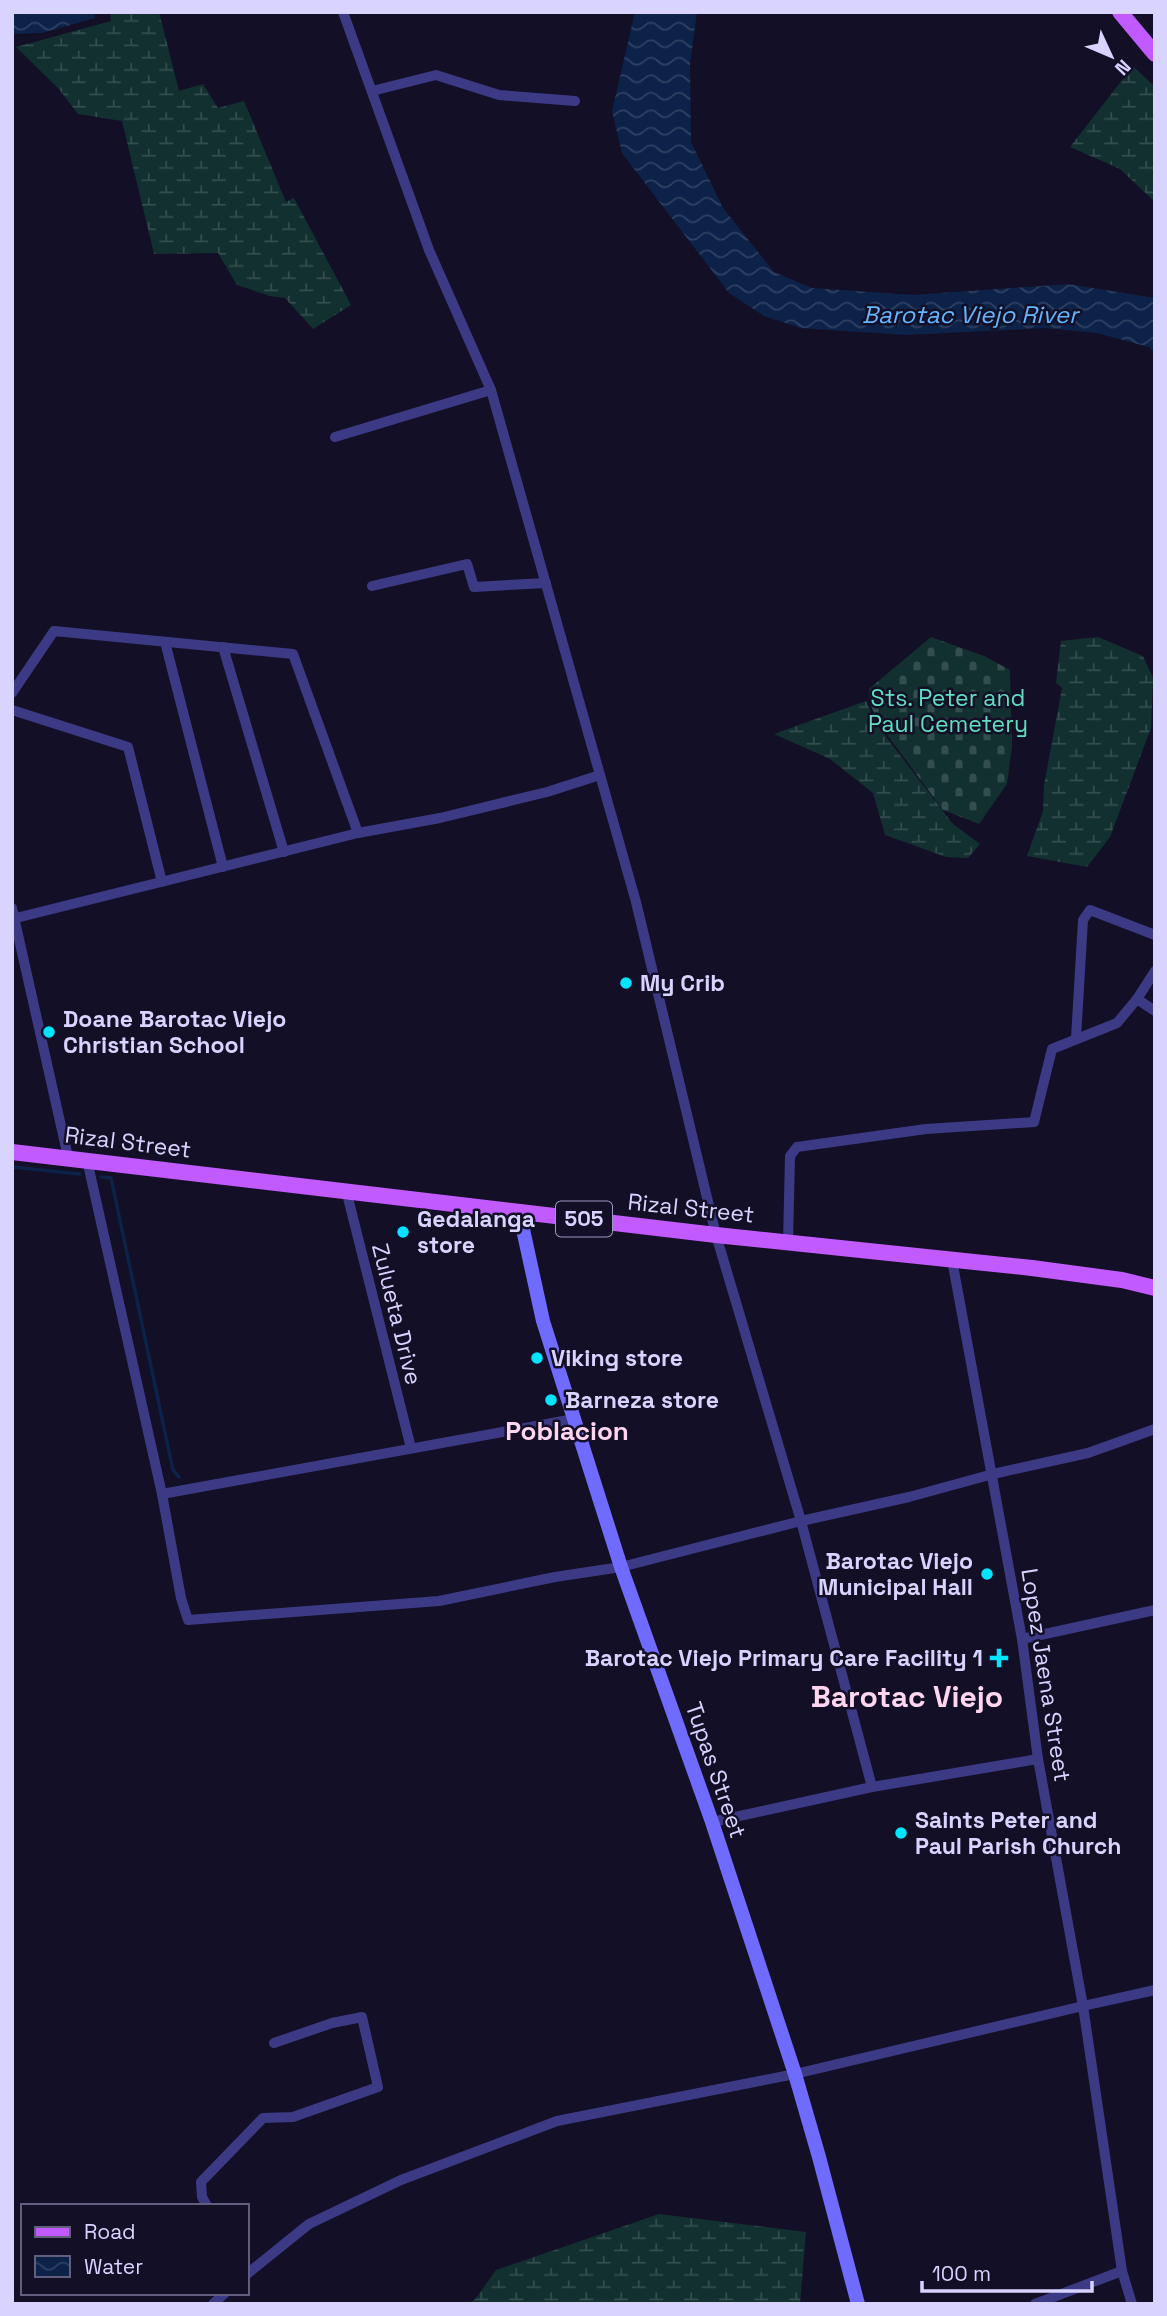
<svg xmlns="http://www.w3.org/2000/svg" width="1167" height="2316" viewBox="0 0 1167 2316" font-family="'Space Grotesk',sans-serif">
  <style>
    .wetland { fill: url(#wetland-marsh) }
    .cemetery { fill: url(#cemetery-stones) }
    .water { fill: url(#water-waves) }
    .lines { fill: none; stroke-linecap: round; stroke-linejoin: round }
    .stream { stroke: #0c2248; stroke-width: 3.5 }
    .street { stroke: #3d3a85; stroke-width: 10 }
    .secondary { stroke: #6f6bff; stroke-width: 14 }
    .primary { stroke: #c25bff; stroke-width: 16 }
    .poi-dot { fill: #00e5ff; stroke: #130f26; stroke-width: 2.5 }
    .labels { text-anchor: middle; stroke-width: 5; stroke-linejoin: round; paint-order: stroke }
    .shield { fill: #130f26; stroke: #9e99be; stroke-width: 2 }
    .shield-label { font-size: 21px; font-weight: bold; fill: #d9d4ff }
    .park-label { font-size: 23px; fill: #5fe0c0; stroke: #130f26 }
    .poi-label { font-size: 23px; font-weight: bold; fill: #d9d4ff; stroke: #130f26; text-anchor: start }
    .street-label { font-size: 23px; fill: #d9d4ff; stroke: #130f26 }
    .water-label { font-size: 24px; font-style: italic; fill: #62b6ff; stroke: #130f26 }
    .quarter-label { font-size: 26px; font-weight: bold; fill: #ffd6f0; stroke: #130f26 }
    .district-label { font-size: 30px; font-weight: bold; fill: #ffd6f0; stroke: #130f26 }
  </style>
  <defs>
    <pattern id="wetland-marsh" width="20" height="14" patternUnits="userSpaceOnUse" patternTransform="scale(1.75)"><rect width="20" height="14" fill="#12302f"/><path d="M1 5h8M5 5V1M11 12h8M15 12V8" fill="none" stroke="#344d4e"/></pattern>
    <pattern id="cemetery-stones" width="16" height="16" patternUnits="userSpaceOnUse" patternTransform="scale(1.75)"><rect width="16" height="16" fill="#12302f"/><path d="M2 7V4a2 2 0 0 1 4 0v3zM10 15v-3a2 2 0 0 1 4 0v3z" fill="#344d4e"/></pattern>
    <pattern id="water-waves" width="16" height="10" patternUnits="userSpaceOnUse" patternTransform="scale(1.75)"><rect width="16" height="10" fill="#0c2248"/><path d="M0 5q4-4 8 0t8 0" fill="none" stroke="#2f4163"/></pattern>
  </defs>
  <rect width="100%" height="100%" fill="#130f26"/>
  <!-- wetland -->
  <g class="wetland">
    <path d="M110,12H159L179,91L203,84L218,108L244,101L286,202L294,198L351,305L313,329L285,298L270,296L237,285L218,253L154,254L122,121L78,114L58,88L16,47L111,21Z"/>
    <path d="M1133,66L1155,87V202L1120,169L1070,147Z"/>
    <path d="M1098,637L1143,656L1153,678L1151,728L1110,837L1087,867L1027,856L1043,811L1044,785L1062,688L1056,683L1061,641Z"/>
    <path d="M866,701L877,725L953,824L980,844L968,858L946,857L885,835L873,793L830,759L774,734Z"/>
    <path d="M659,2214L806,2232L800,2304H469L476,2298L496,2270Z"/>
  </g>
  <!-- cemetery -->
  <path class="cemetery" d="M931,637L984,656L1010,670L1012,747L1007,784L979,824L943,810L879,724L870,704L869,689Z"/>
  <!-- water -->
  <g class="water">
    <path d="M12,12H94L95,18L42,33L12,34Z"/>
    <path d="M635,12H697L690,64L691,142L723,208L774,272L812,288L913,295L1068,284L1155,298V353L1149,347L1097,333L1046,328L905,335L801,328L764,316L729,293L622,153L612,111Z"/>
  </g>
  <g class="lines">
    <!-- stream -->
    <g class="stream">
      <path d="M12,1167L80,1174"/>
      <path d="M101,1177L111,1178L173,1470L179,1477"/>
    </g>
    <!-- street -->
    <g class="street">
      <path d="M343,12L429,250L491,390L636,902L716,1235L801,1521L872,1787"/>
      <path d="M372,91L436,75L499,95L575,101"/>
      <path d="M335,437L491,390"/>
      <path d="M372,586L467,564L474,587L546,583"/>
      <path d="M165,642L223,867"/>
      <path d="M223,647L284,852"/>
      <path d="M12,693L54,631L293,654L358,833"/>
      <path d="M12,710L128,747L162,882"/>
      <path d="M12,908L68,1157"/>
      <path d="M12,919L358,833L440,818L547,792L600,775"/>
      <path d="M1137,999L1155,1011"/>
      <path d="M1076,1038L1083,920L1090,910L1155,935"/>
      <path d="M87,1160L162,1494L181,1598L188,1620L439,1601L555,1577L621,1567L801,1521L909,1497L993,1474L1088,1453L1155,1429"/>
      <path d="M346,1190L411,1448"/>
      <path d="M788,1242L790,1156L797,1147L926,1129L1034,1122L1052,1049L1117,1023L1137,999L1155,971"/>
      <path d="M952,1260L1022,1639L1038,1759L1083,2006L1122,2271L1132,2304"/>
      <path d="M162,1494L574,1419"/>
      <path d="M1022,1639L1155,1610"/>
      <path d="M712,1822L872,1787L1038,1759"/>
      <path d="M207,2206L202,2197L201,2182L263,2118L293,2117L378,2087L362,2017L332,2023L274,2043"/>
      <path d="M247,2274L309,2224L401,2180L557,2121L795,2074L1083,2006L1155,1990"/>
      <path d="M213,2304L225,2293"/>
      <path d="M1035,2304L1122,2271"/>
    </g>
    <!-- secondary -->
    <path class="secondary" d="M519,1211L543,1321L621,1567L712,1822L795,2074L819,2157L858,2304"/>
    <!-- primary -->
    <g class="primary">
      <path d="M1120,12L1155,54"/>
      <path d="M12,1152L716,1235L1032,1268L1122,1280L1155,1288"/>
    </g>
  </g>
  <!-- markers -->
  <g class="poi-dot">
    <circle cx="626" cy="983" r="7"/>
    <circle cx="49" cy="1032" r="7"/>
    <circle cx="403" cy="1232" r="7"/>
    <circle cx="537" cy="1358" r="7"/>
    <circle cx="551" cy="1400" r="7"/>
    <circle cx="987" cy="1574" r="7"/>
    <path d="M995.5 1647.5h7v7h7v7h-7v7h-7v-7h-7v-7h7z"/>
    <circle cx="901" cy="1833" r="7"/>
  </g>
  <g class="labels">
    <!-- shield labels -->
    <rect class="shield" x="556" y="1201.5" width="56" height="35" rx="5"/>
    <g class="shield-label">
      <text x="584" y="1226">505</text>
    </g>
    <!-- park labels -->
    <g class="park-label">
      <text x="948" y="706">Sts. Peter and<tspan x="948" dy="26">Paul Cemetery</tspan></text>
    </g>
    <!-- poi labels -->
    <g class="poi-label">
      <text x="640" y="991">My Crib</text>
      <text x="63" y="1027">Doane Barotac Viejo<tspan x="63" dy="26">Christian School</tspan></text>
      <text x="417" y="1227">Gedalanga<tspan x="417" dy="26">store</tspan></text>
      <text x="551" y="1366">Viking store</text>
      <text x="565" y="1408">Barneza store</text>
      <text x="973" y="1569" text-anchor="end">Barotac Viejo<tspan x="973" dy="26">Municipal Hall</tspan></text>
      <text x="983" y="1666" text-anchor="end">Barotac Viejo Primary Care Facility 1</text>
      <text x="915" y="1828">Saints Peter and<tspan x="915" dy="26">Paul Parish Church</tspan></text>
    </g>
    <!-- street labels -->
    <g class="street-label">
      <text transform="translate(128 1142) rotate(7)" y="8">Rizal Street</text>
      <text transform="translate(691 1208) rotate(6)" y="8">Rizal Street</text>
      <text transform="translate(397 1314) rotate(76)" y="8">Zulueta Drive</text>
      <text transform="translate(1046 1675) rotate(81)" y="8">Lopez Jaena Street</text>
      <text transform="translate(716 1770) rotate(71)" y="8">Tupas Street</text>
    </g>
    <!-- water labels -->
    <g class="water-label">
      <text x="970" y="323">Barotac Viejo River</text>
    </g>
    <!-- quarter labels -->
    <g class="quarter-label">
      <text x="567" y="1440">Poblacion</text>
    </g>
    <!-- district labels -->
    <g class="district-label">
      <text x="907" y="1707">Barotac Viejo</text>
    </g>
  </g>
  <!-- border -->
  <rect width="1167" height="2316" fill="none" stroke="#d9d4ff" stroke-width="28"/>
  <!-- legend -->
  <rect x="21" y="2204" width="228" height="91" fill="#130f26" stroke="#625e7d" stroke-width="2"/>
  <rect x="35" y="2227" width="35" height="10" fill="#c25bff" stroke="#625e7d" stroke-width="2"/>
  <text x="84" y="2239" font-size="21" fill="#d9d4ff">Road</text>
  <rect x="35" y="2256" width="35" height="21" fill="url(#water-waves)" stroke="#625e7d" stroke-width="2"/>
  <text x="84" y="2274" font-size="21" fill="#d9d4ff">Water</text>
  <!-- north arrow -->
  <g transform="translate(1111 56) rotate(134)" stroke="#130f26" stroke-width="5" paint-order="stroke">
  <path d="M0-5L12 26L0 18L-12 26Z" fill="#d9d4ff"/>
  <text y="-10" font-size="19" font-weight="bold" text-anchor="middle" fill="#d9d4ff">N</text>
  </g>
  <!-- scale -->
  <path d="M922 2281v10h170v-10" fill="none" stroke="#d9d4ff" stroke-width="3.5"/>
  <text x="932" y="2281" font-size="21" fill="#d9d4ff" stroke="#130f26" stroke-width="5" paint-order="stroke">100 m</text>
</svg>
